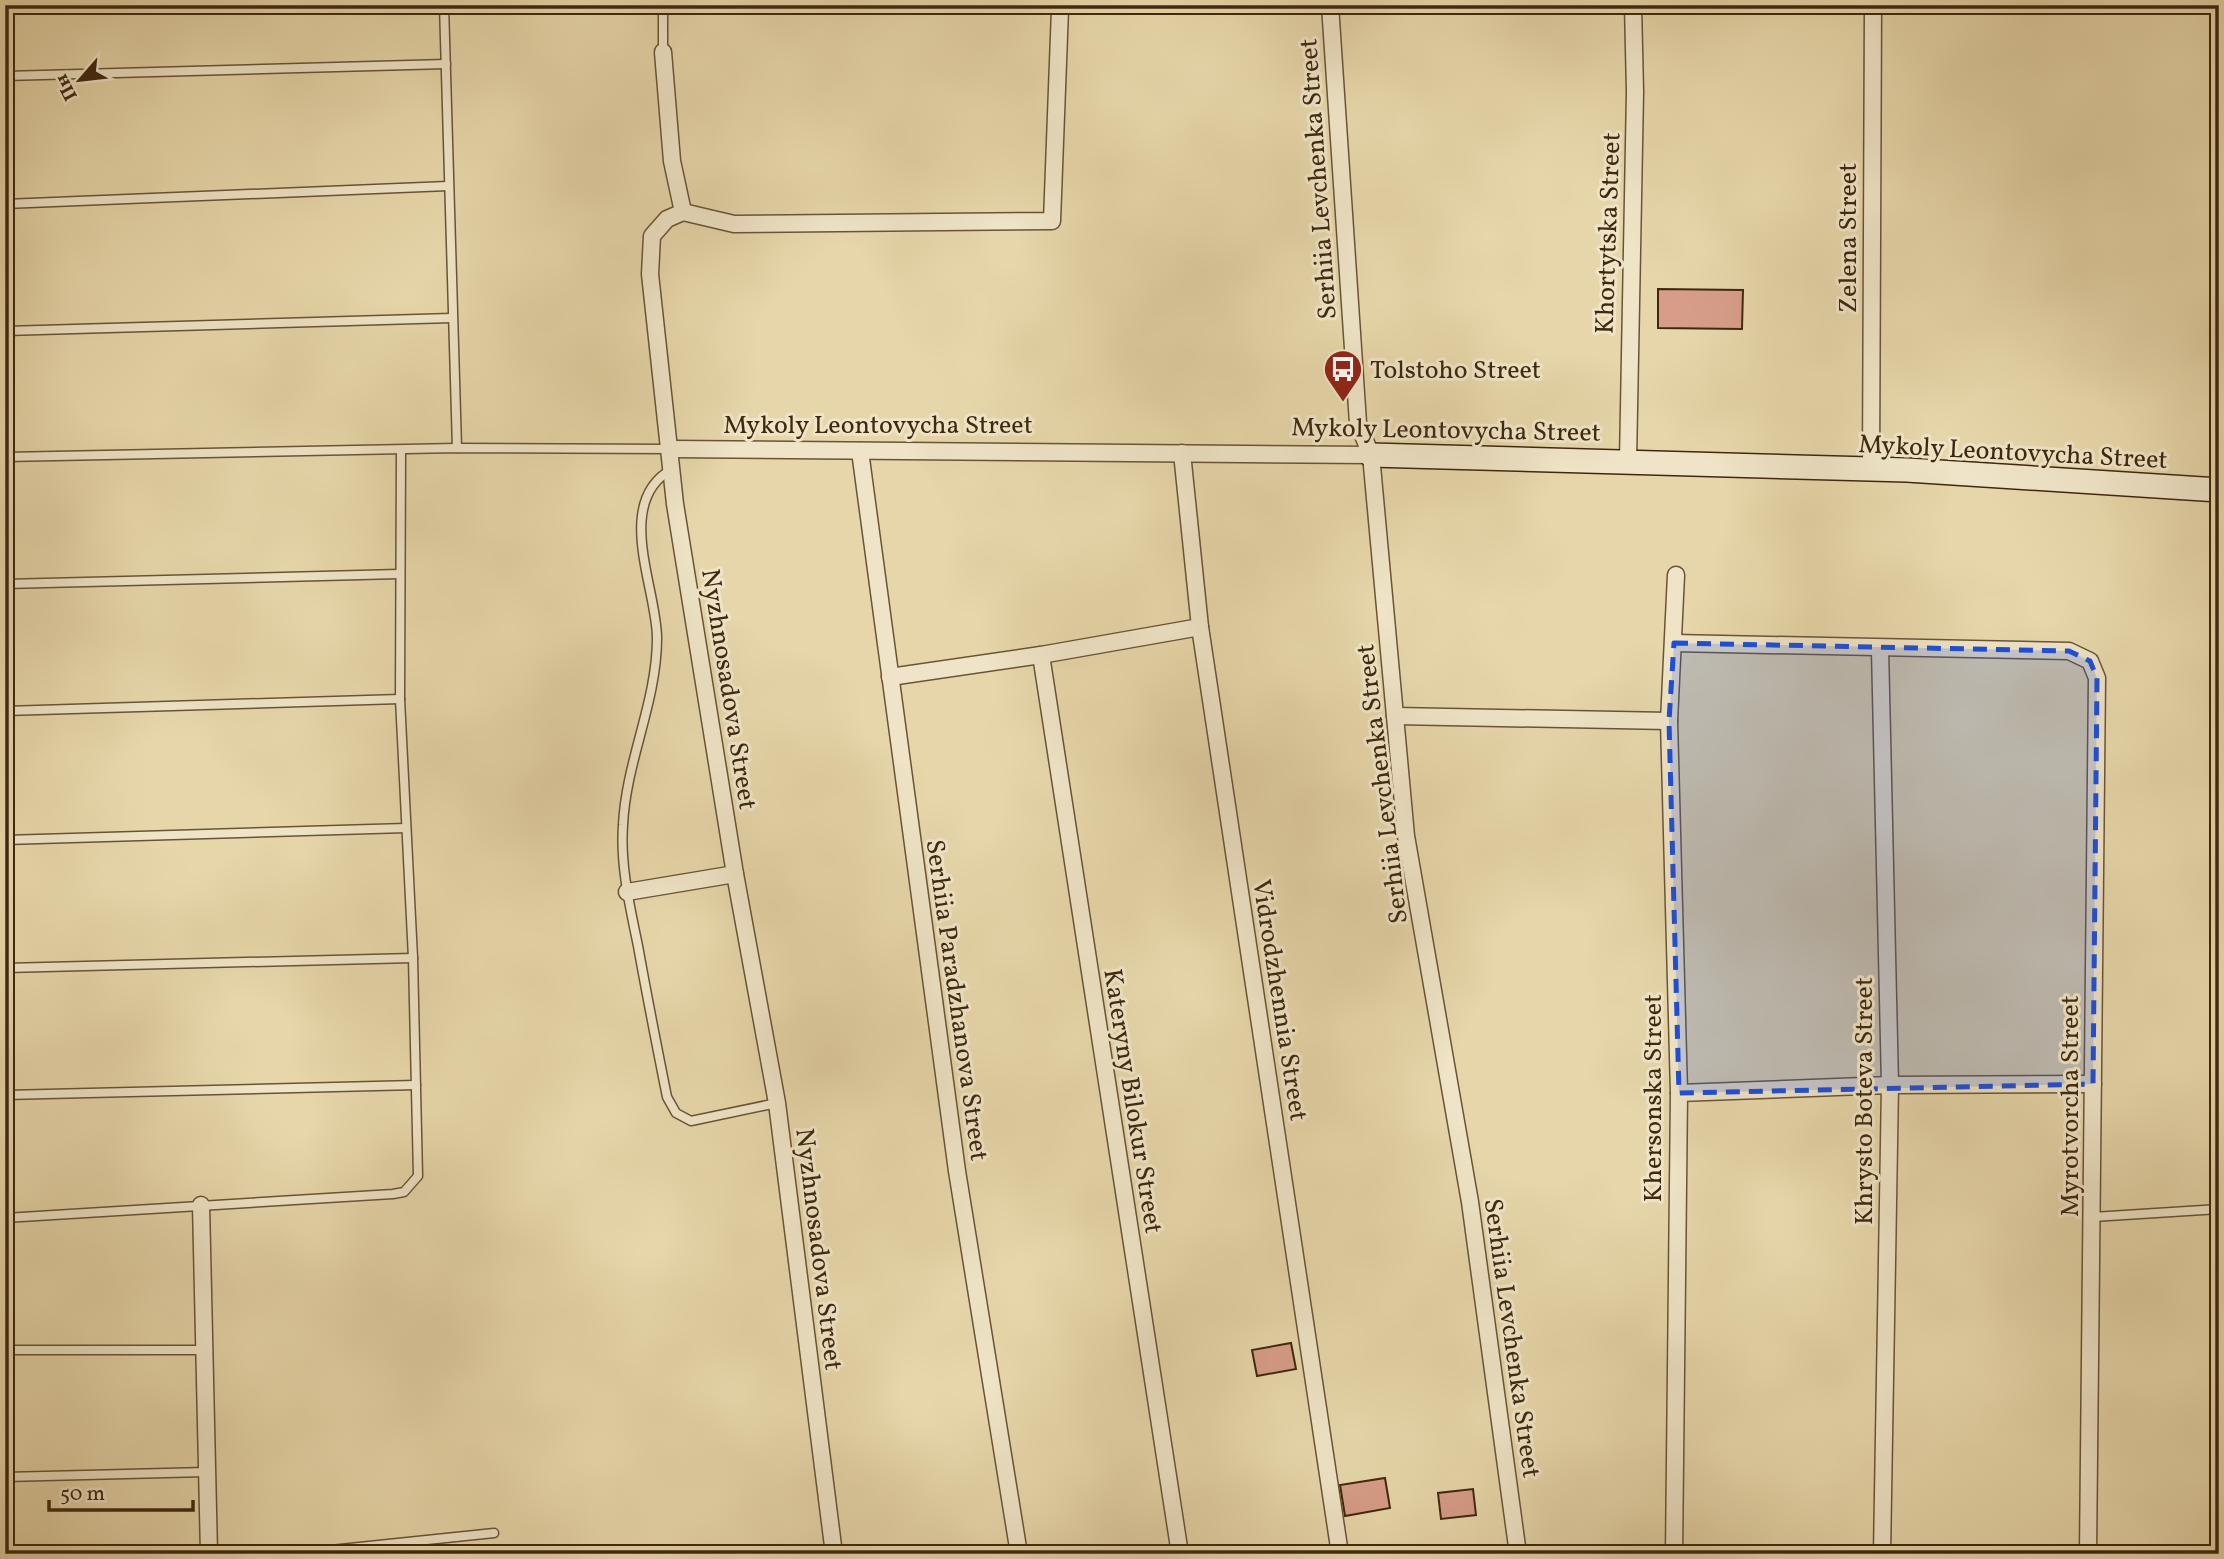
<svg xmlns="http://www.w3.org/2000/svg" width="2224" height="1559" viewBox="0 0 2224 1559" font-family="Vollkorn,serif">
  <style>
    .building { fill: #d79d88; stroke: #3f280f; stroke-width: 2 }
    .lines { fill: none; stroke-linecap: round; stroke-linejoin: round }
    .lane-casing { stroke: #695436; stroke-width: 11 }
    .street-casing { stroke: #695436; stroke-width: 19 }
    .secondary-casing { stroke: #3f280f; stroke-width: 26 }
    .lane { stroke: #efe4c7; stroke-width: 8 }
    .street { stroke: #efe4c7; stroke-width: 16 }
    .secondary { stroke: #efe4c7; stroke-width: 23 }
    .marked { fill: #1d4ed8; fill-opacity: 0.2; stroke: #1d4ed8; stroke-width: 5; stroke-dasharray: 14 9; stroke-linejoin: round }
    .labels { text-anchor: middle; stroke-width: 6; stroke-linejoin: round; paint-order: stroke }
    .street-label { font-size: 26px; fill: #3f280f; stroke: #efe4c7 }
    .poi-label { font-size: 26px; fill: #3f280f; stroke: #efe4c7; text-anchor: start }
  </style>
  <rect width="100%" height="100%" fill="#e6d6a9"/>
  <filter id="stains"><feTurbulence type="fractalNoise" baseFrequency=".00286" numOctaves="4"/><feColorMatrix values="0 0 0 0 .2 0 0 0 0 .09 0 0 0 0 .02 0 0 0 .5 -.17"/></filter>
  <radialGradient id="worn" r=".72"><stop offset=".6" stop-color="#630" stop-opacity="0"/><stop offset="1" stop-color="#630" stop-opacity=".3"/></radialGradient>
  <!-- building -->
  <g class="building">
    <path d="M1658,289L1743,290L1742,329L1658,328Z"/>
    <path d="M1291,1343L1296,1369L1257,1376L1252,1350Z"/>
    <path d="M1385,1478L1390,1508L1345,1516L1340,1485Z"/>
    <path d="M1473,1489L1476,1515L1441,1519L1438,1493Z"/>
  </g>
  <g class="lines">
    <!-- lane casing -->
    <g class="lane-casing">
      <g id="lane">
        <path d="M444,5L457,448"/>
        <path d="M663,52V5"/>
        <path d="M5,76L446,64"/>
        <path d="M5,204L448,186"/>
        <path d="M5,331L452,318"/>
        <path d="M5,457L457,448L671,449"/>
        <path d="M672,469C613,502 657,589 657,638C657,702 626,761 623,825C620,865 630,907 638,946C647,996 657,1047 667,1097L676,1113L691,1121L777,1103"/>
        <path d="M5,584L399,574"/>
        <path d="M5,711L400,699"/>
        <path d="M5,840L406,828"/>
        <path d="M5,968L413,958"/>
        <path d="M5,1095L416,1085"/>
        <path d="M2093,1217L2219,1209"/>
        <path d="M5,1218L393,1194L404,1192L418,1176L413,958L400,699L401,450"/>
        <path d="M5,1350H203"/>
        <path d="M5,1477L206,1472"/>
        <path d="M292,1554L494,1533"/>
      </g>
    </g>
    <!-- street casing -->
    <g class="street-casing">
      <g id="street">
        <path d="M1330,5L1358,423L1371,455L1406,836L1470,1202L1518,1554"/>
        <path d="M663,52L672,161L683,212"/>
        <path d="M671,449L1371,455"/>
        <path d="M860,451L957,1171L1019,1554"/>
        <path d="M1182,453L1200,627L1340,1554"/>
        <path d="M1628,461L1635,92L1633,5"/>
        <path d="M1871,470L1873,5"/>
        <path d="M1674,643L2069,651L2090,661L2097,678L2088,1554"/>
        <path d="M1880,649L1890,1085L1882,1554"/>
        <path d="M1041,655L1180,1554"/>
        <path d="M890,677L1041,655L1200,627"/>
        <path d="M1395,716L1669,721"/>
        <path d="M627,892L735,874"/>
        <path d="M1679,1093L1890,1085L2093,1084"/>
        <path d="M201,1205L209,1554"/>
        <path d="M834,1554L777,1103L735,874L675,504L650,274L652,236L667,219L683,212L734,224L1052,221L1060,9"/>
        <path d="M1674,1554L1679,1093L1669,721L1676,575"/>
      </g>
    </g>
    <!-- secondary casing -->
    <g class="secondary-casing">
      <path id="secondary" d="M1371,455L1907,470L2219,490"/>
    </g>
    <!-- lane -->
    <use href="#lane" class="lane"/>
    <!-- street -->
    <use href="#street" class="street"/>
    <!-- secondary -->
    <use href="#secondary" class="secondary"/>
  </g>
  <!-- marked area -->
  <path class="marked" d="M1674,643L2069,651L2090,661L2097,678L2093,1084L1679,1093L1669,721Z"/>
  <!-- icons -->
  <defs>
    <g id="bus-pin" transform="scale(2.0125)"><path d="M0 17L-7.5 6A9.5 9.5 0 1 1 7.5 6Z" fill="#8f2418" stroke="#efe4c7"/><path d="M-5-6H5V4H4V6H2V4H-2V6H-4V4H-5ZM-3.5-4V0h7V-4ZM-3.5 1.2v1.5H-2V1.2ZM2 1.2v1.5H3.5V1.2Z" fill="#fff"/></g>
  </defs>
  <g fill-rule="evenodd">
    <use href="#bus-pin" x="1343" y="369"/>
  </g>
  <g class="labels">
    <!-- street labels -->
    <g class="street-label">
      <text transform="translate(1317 179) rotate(-94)" y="9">Serhiia Levchenka Street</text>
      <text transform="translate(1607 233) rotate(-88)" y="9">Khortytska Street</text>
      <text transform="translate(1847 238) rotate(-90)" y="9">Zelena Street</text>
      <text x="878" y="433">Mykoly Leontovycha Street</text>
      <text transform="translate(1446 429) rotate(1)" y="9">Mykoly Leontovycha Street</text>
      <text transform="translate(2013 451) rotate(3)" y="9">Mykoly Leontovycha Street</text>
      <text transform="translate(730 689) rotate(81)" y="9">Nyzhnosadova Street</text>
      <text transform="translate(1381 784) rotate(-97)" y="9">Serhiia Levchenka Street</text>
      <text transform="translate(958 1000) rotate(82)" y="9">Serhiia Paradzhanova Street</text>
      <text transform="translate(1281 1000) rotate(81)" y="9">Vidrodzhennia Street</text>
      <text transform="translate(1652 1098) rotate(-90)" y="9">Khersonska Street</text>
      <text transform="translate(1134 1101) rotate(81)" y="9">Kateryny Bilokur Street</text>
      <text transform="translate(1863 1101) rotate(-90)" y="9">Khrysto Boteva Street</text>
      <text transform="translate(2069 1106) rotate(-90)" y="9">Myrotvorcha Street</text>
      <text transform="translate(820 1249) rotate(83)" y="9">Nyzhnosadova Street</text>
      <text transform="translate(1513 1338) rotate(82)" y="9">Serhiia Levchenka Street</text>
    </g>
    <!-- poi labels -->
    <g class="poi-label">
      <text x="1370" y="378">Tolstoho Street</text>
    </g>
  </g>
  <!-- margin -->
  <rect width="2224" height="1559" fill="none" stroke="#e6d6a9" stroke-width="28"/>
  <rect x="7" y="7" width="2210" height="1545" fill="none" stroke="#3f280f" stroke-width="3.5"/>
  <rect x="14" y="14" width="2196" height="1531" fill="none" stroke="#3f280f" stroke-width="2"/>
  <!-- north arrow -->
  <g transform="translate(80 80) rotate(242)" stroke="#efe4c7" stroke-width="5" paint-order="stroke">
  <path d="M0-5L12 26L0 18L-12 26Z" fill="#3f280f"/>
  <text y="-10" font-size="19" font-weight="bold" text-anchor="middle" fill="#3f280f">Пн</text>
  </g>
  <!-- scale -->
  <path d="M49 1500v10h144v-10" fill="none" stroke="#3f280f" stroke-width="3.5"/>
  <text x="60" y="1500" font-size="21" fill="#3f280f" stroke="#efe4c7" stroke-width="5" paint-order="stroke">50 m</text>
  <rect width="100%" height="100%" filter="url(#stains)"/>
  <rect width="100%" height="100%" fill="url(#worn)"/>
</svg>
